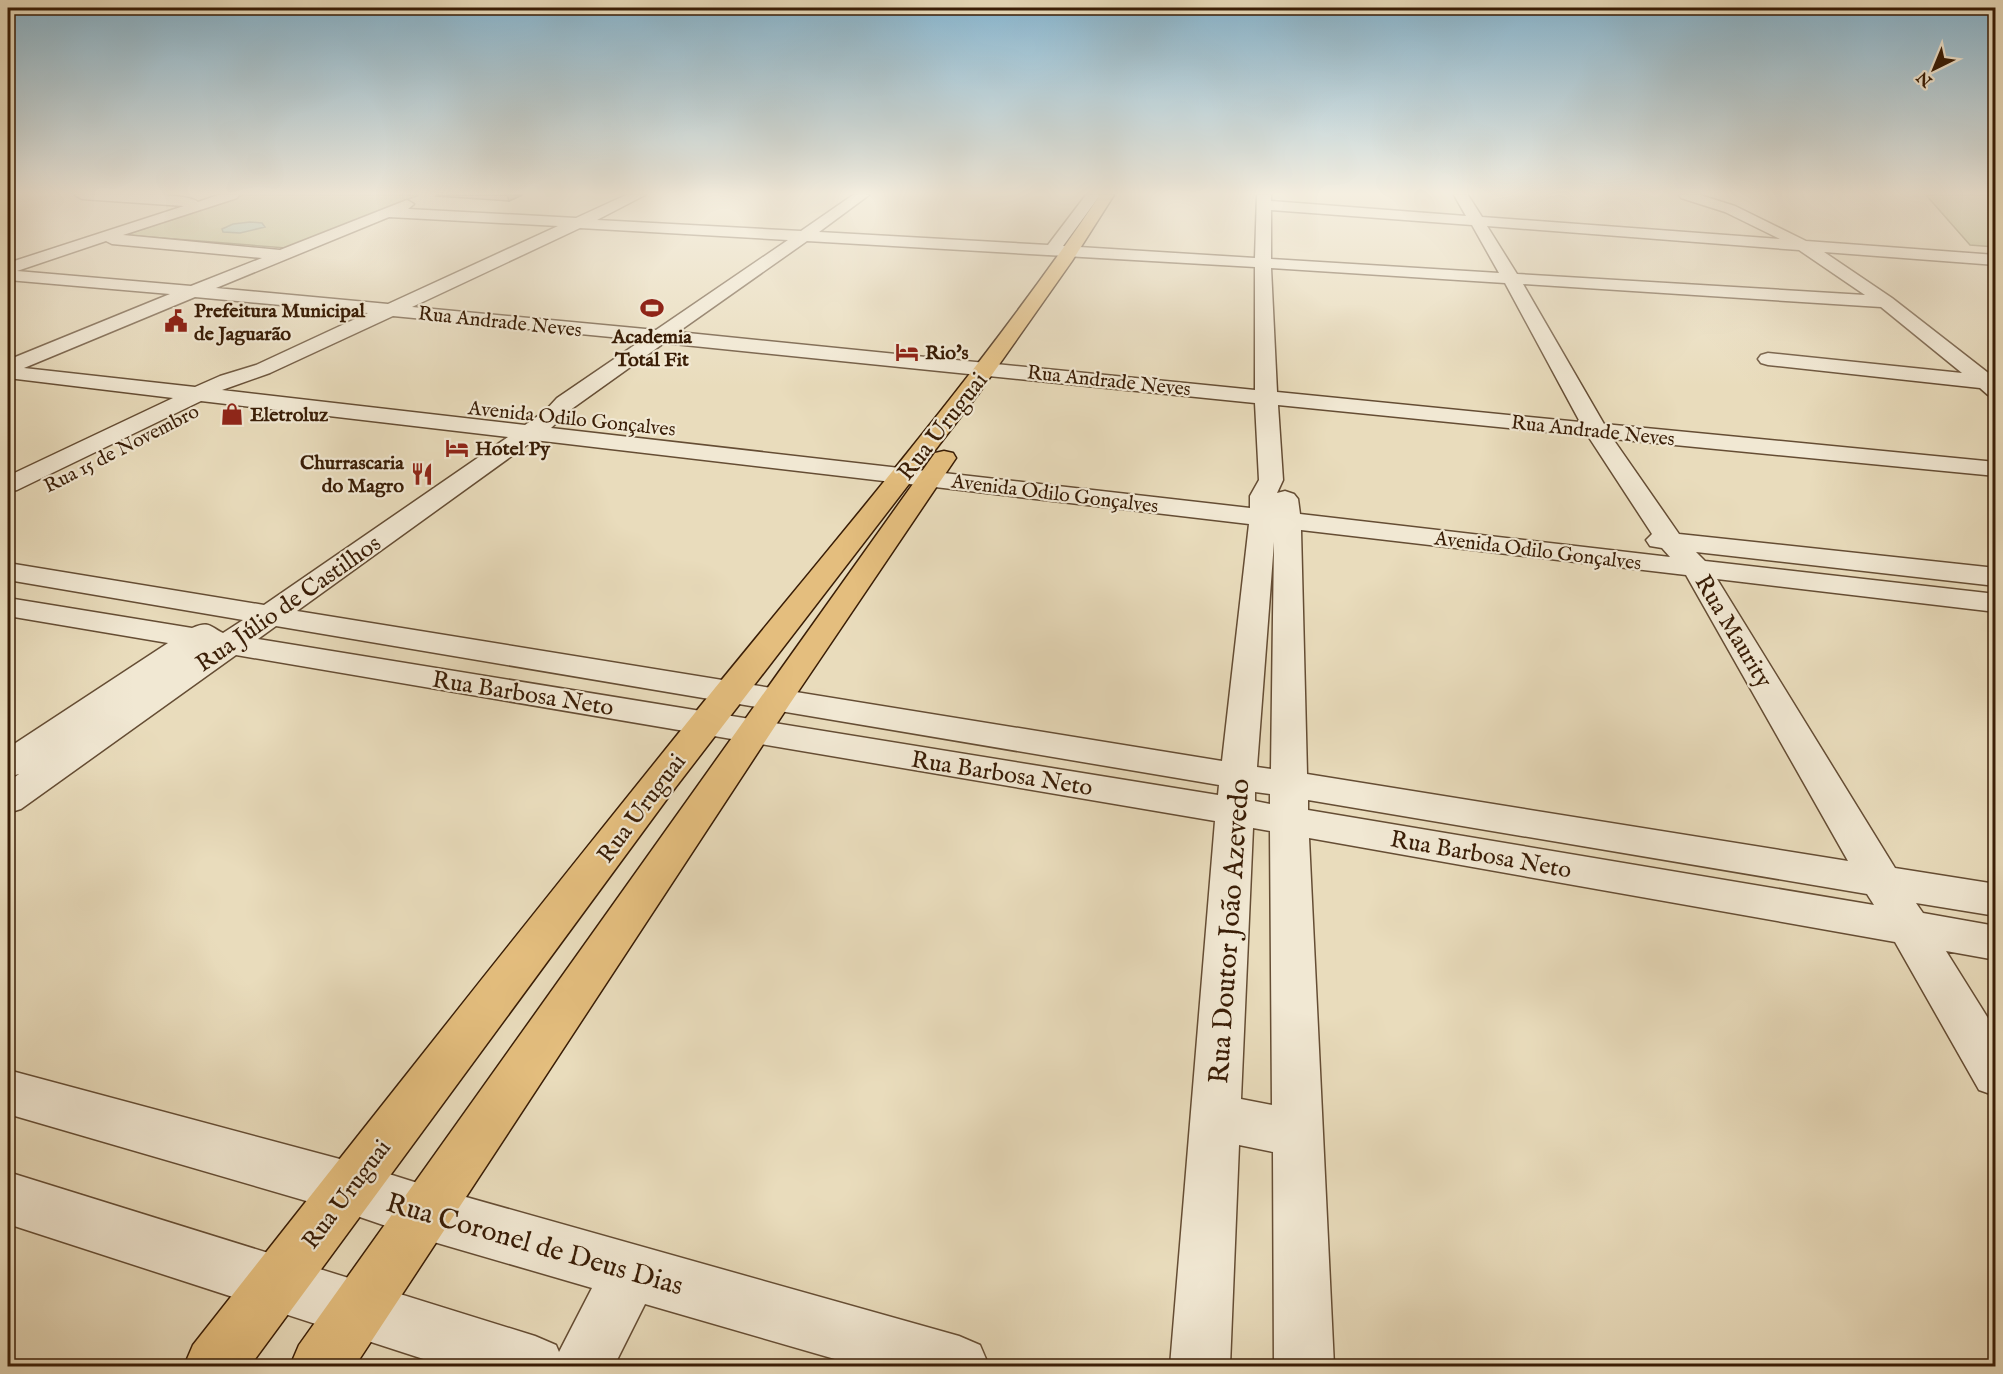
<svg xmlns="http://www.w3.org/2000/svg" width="2003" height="1374" viewBox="0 0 2003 1374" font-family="'IM FELL English',serif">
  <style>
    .green { fill: #bdbe8c; stroke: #7b6e49; stroke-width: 1.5 }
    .water { fill: #97bcb0; stroke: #717c6c; stroke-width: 1.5 }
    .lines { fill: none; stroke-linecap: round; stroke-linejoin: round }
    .minor-casing { stroke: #654d34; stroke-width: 3 }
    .highway-casing { stroke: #391d06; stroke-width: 3 }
    .minor { fill: #f1e8d3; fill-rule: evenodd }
    .highway { fill: #e4be7e; fill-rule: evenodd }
    .wall { fill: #c58878; stroke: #391d06; stroke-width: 1.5 }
    .shaded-wall { fill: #a06f61; stroke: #391d06; stroke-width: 1.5 }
    .labels { text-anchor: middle; stroke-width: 4.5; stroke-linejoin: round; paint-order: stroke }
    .far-poi-label { font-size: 20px; font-weight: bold; fill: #391d06; stroke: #f1e8d3; text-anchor: start }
    .far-street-label { font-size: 20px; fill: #391d06; stroke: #f1e8d3 }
    .street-label { font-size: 24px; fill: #391d06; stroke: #f1e8d3 }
    .near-street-label { font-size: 28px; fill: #391d06; stroke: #f1e8d3 }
  </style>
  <rect width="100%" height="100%" fill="#e9dcbc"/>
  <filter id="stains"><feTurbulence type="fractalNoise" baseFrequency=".00333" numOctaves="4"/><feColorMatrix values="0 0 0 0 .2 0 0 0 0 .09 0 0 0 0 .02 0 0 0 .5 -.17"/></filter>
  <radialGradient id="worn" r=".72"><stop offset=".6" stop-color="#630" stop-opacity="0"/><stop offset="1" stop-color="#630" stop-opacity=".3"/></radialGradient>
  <!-- green -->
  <g class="green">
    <path d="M244,195H419L286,248L125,235Z"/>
    <path d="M1926,195H1995V247L1970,245Z"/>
  </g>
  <!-- water -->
  <path class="water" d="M250,222L262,223L265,227L240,233L223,232L222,229L233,224Z"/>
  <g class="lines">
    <!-- minor casing -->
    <g class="minor-casing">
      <g id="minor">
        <path d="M75,195C96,195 186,191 198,202L218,195H239L237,198L123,235L280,250L407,200L414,204L408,209L576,218L626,195H645L597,220L801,231L853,195H869L819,232L1048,245L1086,195H1100L1063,246L1255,258L1257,195H1271V201L1466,216L1454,195H1468L1482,217L1780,239L1725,212L1681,198L1679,195H1700L1735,206L1806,241L1996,255V265L1824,252L1892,298L1996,379V396L1988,395L1980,388L1768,365L1761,363L1758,359L1761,355L1768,353L1962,373L1881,307L1523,284L1604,424L1996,462V476L1613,439L1679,534L1996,568V586L1696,552L1705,561L1996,594V612L1717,579L1895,868L1996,884V916L1916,903L1923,913L1996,926V960L1946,951L1996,1031V1096L1979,1090L1895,942L1309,838L1334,1366H1274L1273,1152L1239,1145L1230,1366H1170L1215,821L236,655L21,809L8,813V782L19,774L8,777V748L168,643L8,616V598L192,628C210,620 210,627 223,633L243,620L8,580V563L264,605L508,437L201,401L17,490L8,492V476L173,398L8,378V360L170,294L8,280V263L184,206L82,199ZM1271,210L1472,225L1499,273L1271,259ZM389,217L558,226L388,304L216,288ZM1487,226L1799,250L1865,295L1517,274ZM580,228L788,240L656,330L412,307ZM106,241L112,244L262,258L191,286L17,271ZM807,241L1255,267V390L678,332ZM1271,268L1505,283L1580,422L1277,392ZM195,297L368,313L256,365L220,376L195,387L24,368ZM393,316L642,340L557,398L545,411L525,425L222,390L270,373ZM664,343L1255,403L1259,480L1250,496V508L551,428L573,408ZM1278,405L1588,436L1652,534L1646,540L1650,546L1662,548L1670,557L1300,514L1298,499L1294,494L1285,491L1277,493L1283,480ZM534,440L1249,524L1222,761L297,611ZM1301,530L1686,575L1848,861L1307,774ZM1274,542L1271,769L1257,767ZM276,626L1219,785L1218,795L258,639ZM1255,792L1270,794V804L1255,801ZM1308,800L1867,894L1874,905L1308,810ZM1253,828L1270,831L1272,1105L1241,1099Z"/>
        <path d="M8,1070L351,1162L427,1186L959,1336L980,1345L989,1366H859L645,1304L614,1366H445L8,1224V1172L535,1336L556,1345L559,1352L592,1288L427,1240L351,1214L8,1114Z"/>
      </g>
    </g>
    <!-- highway casing -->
    <g class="highway-casing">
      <g id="highway">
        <path d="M1100,195H1114L1072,261L979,393L675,788L250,1366H184L193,1345C366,1125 539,906 715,688C847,526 983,368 1100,195Z"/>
        <path d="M944,451L953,453L956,458L789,705L355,1366H290L299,1345L935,453Z"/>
      </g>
    </g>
    <!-- minor -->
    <use href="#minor" class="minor"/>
    <!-- highway -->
    <use href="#highway" class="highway"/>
  </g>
  <!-- wall -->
  <path class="wall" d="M436,195H522L509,201L436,196Z"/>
  <!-- shaded-wall -->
  <path class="shaded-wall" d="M507,195H522L509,201Z"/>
  <!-- sky -->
  <linearGradient id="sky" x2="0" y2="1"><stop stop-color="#87b7d2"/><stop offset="0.5" stop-color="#f5efe1"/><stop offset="1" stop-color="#f5efe1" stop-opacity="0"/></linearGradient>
  <rect width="2003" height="387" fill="url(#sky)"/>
  <!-- icons -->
  <defs>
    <g id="stadium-bare" transform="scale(1.8)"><path d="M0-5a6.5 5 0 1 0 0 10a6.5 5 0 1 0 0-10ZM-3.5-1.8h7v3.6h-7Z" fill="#8f2418" stroke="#f1e8d3" stroke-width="2.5" paint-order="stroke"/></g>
    <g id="civic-bare" transform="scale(1.8)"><path d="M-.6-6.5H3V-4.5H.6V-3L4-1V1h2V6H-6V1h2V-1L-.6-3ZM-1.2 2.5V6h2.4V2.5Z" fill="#8f2418" stroke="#f1e8d3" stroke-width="2.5" paint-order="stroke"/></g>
    <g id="hotel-bare" transform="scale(1.8)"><path d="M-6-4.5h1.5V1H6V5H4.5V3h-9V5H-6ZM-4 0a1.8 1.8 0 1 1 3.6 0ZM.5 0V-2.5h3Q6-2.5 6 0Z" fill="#8f2418" stroke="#f1e8d3" stroke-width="2.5" paint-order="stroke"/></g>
    <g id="shop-bare" transform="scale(1.8)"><path d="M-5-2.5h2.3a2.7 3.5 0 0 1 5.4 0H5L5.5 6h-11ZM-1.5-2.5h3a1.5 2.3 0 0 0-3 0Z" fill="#8f2418" stroke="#f1e8d3" stroke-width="2.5" paint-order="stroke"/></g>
    <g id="restaurant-bare" transform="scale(1.8)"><path d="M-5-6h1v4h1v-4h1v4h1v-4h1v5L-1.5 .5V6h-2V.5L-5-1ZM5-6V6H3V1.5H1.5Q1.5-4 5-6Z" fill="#8f2418" stroke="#f1e8d3" stroke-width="2.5" paint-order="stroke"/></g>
  </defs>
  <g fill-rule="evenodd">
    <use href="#stadium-bare" x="652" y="308"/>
    <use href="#civic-bare" x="176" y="321"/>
    <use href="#hotel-bare" x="907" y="352"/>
    <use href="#shop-bare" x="232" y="414"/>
    <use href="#hotel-bare" x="457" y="448"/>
    <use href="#restaurant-bare" x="422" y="474"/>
  </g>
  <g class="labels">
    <!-- far-poi labels -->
    <g class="far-poi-label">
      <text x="194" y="317">Prefeitura Municipal<tspan x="194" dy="23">de Jaguarão</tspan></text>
      <text x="652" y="343" text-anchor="middle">Academia<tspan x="652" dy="23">Total Fit</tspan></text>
      <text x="925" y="359">Rio's</text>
      <text x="250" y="421">Eletroluz</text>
      <text x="475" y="455">Hotel Py</text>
      <text x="404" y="469" text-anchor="end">Churrascaria<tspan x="404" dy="23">do Magro</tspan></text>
    </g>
    <!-- far-street labels -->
    <g class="far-street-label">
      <text transform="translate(500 321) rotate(6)" y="7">Rua Andrade Neves</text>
      <text transform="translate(1109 380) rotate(6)" y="7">Rua Andrade Neves</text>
      <text transform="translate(572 418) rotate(6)" y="7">Avenida Odilo Gonçalves</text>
      <text transform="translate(1593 430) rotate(6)" y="7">Rua Andrade Neves</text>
      <text transform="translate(121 448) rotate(-27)" y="7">Rua 15 de Novembro</text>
      <text transform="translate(1055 493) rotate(7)" y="7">Avenida Odilo Gonçalves</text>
      <text transform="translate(1538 550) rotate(7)" y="7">Avenida Odilo Gonçalves</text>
    </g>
    <!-- street labels -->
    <g class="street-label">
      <text transform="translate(942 426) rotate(-52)" y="8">Rua Uruguai</text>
      <text transform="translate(288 603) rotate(-35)" y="8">Rua Júlio de Castilhos</text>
      <text transform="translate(1734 631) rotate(59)" y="8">Rua Maurity</text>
      <text transform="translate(523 693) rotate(9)" y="8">Rua Barbosa Neto</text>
      <text transform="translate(1002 773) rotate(9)" y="8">Rua Barbosa Neto</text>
      <text transform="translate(641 808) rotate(-53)" y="8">Rua Uruguai</text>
      <text transform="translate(1481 854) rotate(10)" y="8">Rua Barbosa Neto</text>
      <text transform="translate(346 1194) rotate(-53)" y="8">Rua Uruguai</text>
    </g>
    <!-- near-street labels -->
    <g class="near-street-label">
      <text transform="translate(1228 931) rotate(-86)" y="10">Rua Doutor João Azevedo</text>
      <text transform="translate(535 1243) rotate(16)" y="10">Rua Coronel de Deus Dias</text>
    </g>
  </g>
  <!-- margin -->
  <rect width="2003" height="1374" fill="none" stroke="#e9dcbc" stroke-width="30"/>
  <rect x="9" y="9" width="1985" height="1356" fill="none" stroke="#391d06" stroke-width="3"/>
  <rect x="15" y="15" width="1973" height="1344" fill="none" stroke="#391d06" stroke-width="1.5"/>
  <!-- north arrow -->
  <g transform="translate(1934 69) rotate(223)" stroke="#f1e8d3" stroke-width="4.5" paint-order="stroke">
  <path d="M0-4.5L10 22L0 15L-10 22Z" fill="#391d06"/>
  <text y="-9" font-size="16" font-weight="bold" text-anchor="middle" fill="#391d06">N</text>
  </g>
  <rect width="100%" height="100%" filter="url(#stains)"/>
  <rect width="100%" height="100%" fill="url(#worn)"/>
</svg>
